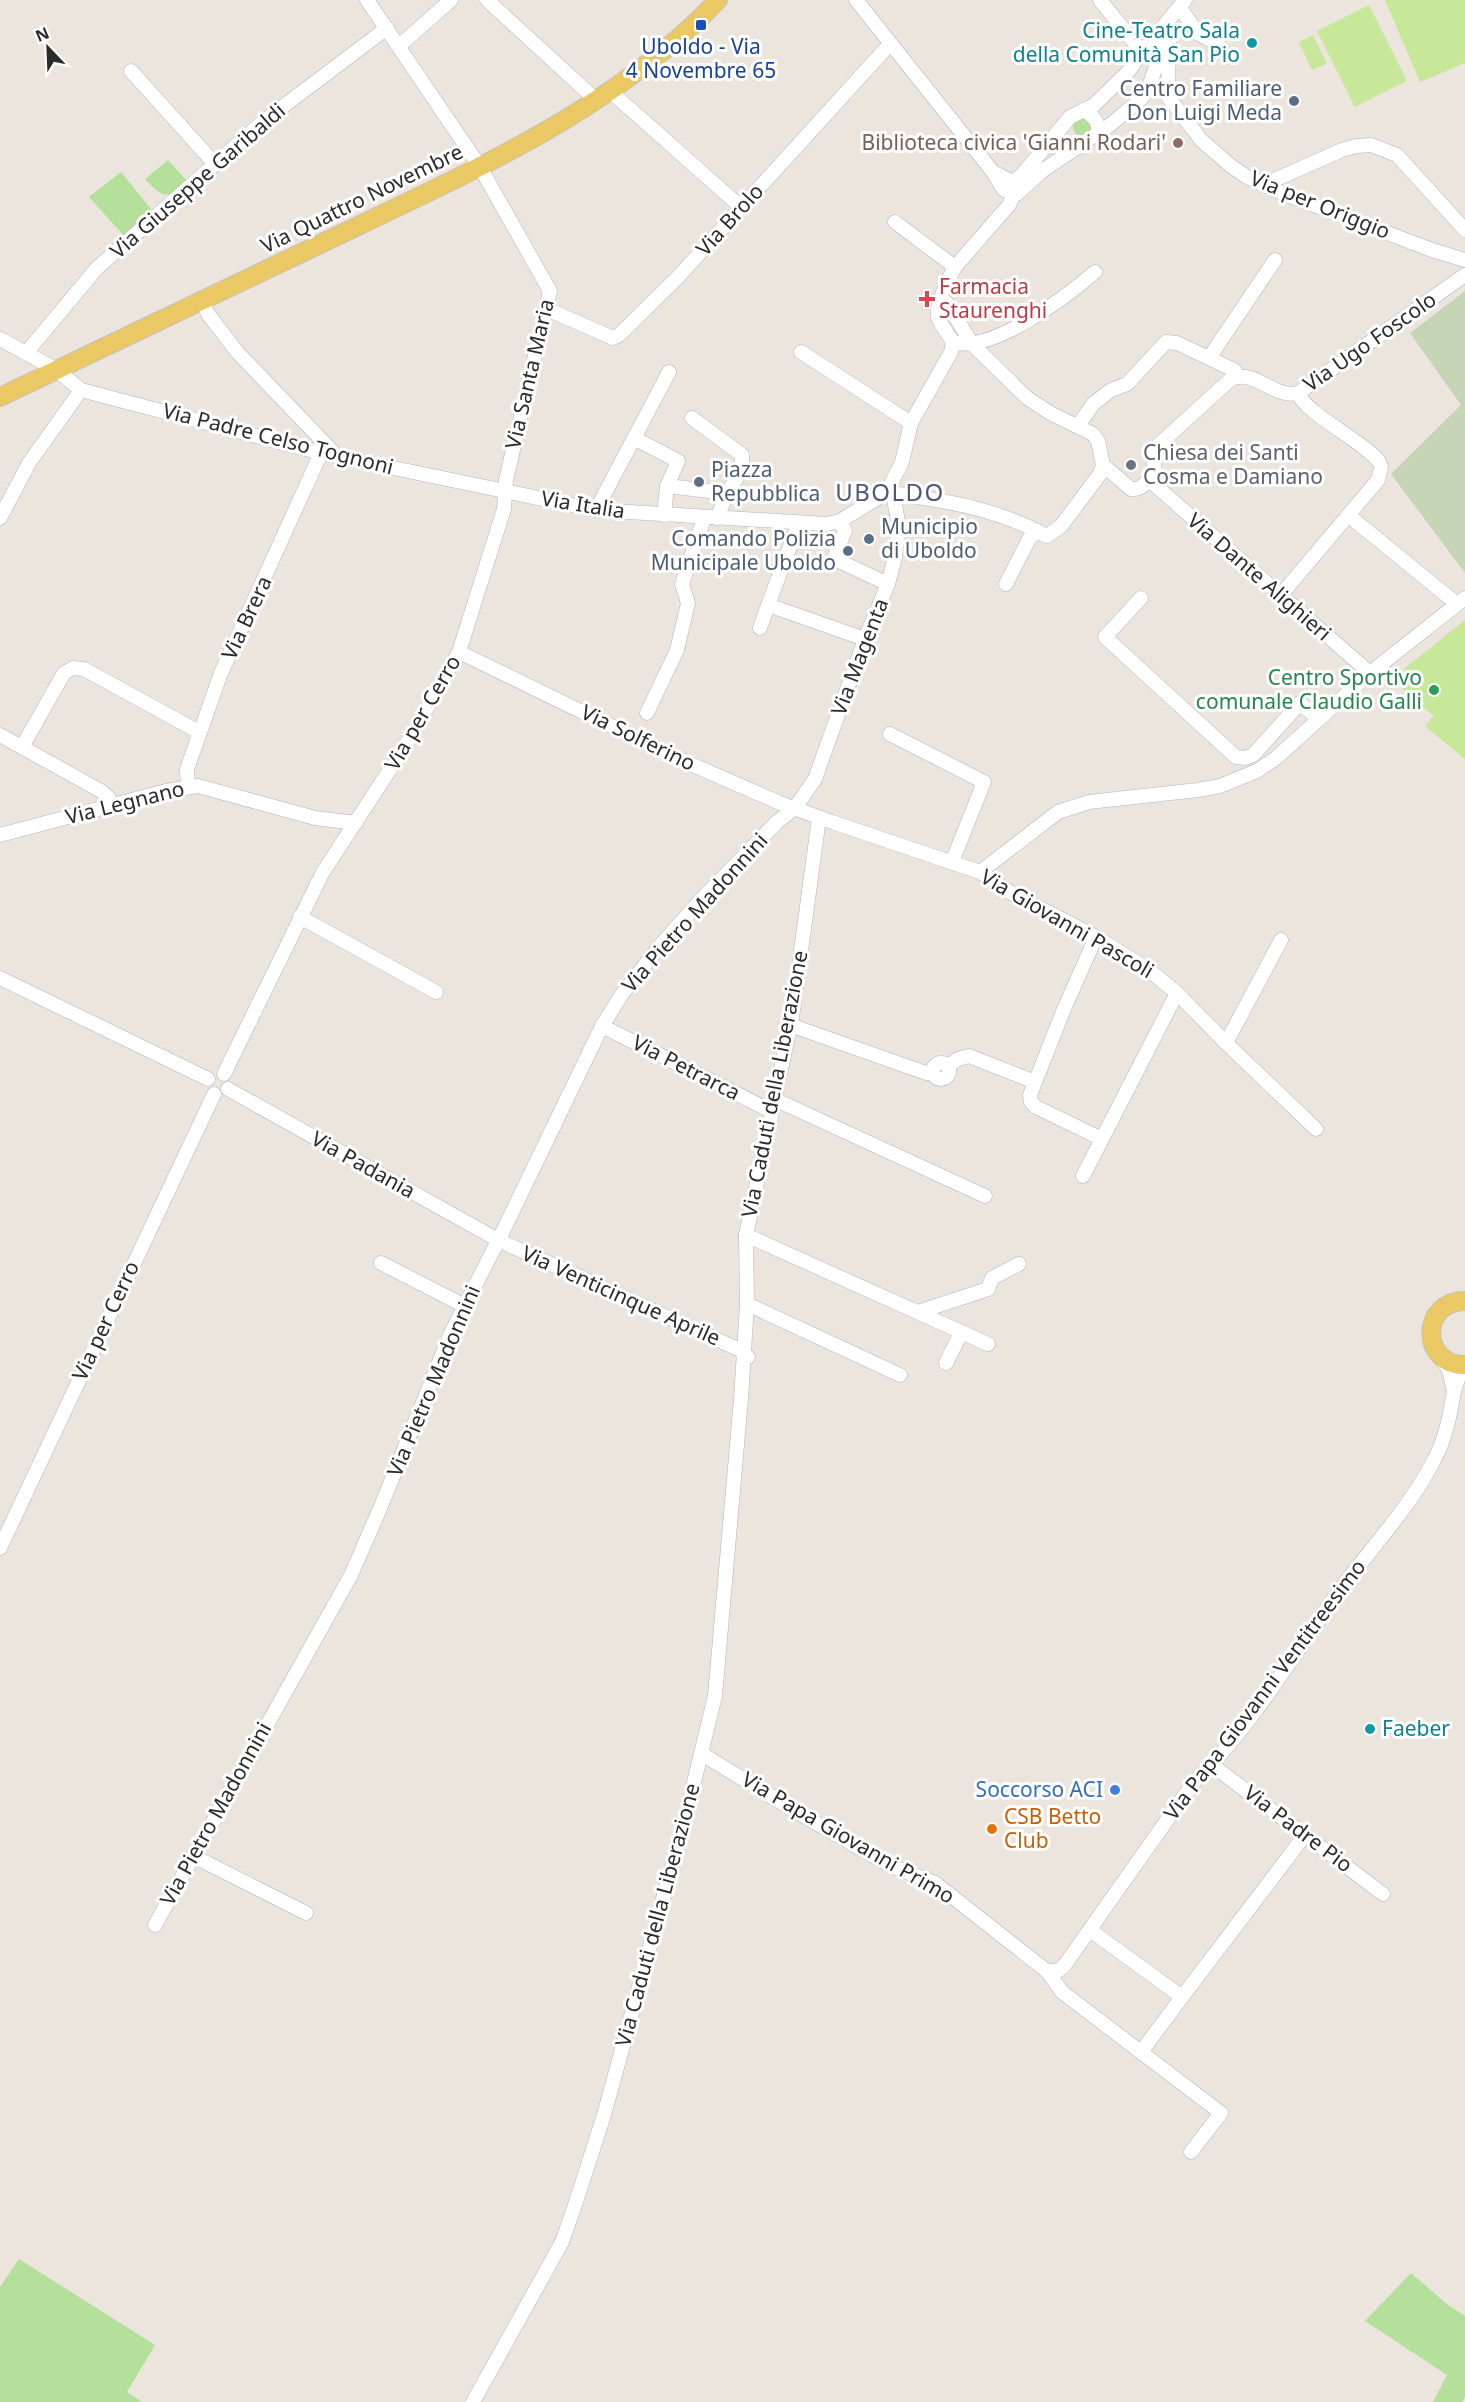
<svg xmlns="http://www.w3.org/2000/svg" width="1465" height="2402" viewBox="0 0 1465 2402" font-family="'Noto Sans',sans-serif">
  <style>
    .green { fill: #b5e09c }
    .cemetery { fill: #c5d5b5 }
    .pitch { fill: #c7e799 }
    .lines { fill: none; stroke-linecap: round; stroke-linejoin: round }
    .minor-casing { stroke: #b1b4be; stroke-width: 15 }
    .major-casing { stroke: #c4c4c4; stroke-width: 20 }
    .minor { stroke: #fff; stroke-width: 14 }
    .major { stroke: #eac864; stroke-width: 18 }
    .transit-dot { fill: #1a4fb4; stroke: #fff; stroke-width: 2 }
    .culture-dot { fill: #0f9aa8; stroke: #fff; stroke-width: 2 }
    .service-dot { fill: #5c6f8a; stroke: #fff; stroke-width: 2 }
    .education-dot { fill: #8d6e63; stroke: #fff; stroke-width: 2 }
    .health-dot { fill: #e0444e; stroke: #fff; stroke-width: 2 }
    .worship-dot { fill: #6b7280; stroke: #fff; stroke-width: 2 }
    .leisure-dot { fill: #2e9e5b; stroke: #fff; stroke-width: 2 }
    .shop-dot { fill: #3f7fe0; stroke: #fff; stroke-width: 2 }
    .food-dot { fill: #e8710a; stroke: #fff; stroke-width: 2 }
    .labels { text-anchor: middle; stroke-width: 6; stroke-linejoin: round; paint-order: stroke }
    .culture-label { font-size: 21px; fill: #0d838f; stroke: #fff; text-anchor: end }
    .transit-label { font-size: 21px; fill: #164399; stroke: #fff }
    .service-label { font-size: 21px; fill: #4e5e75; stroke: #fff; text-anchor: end }
    .education-label { font-size: 21px; fill: #785e54; stroke: #fff; text-anchor: end }
    .street-label { font-size: 21px; fill: #2b2b2b; stroke: #fff }
    .health-label { font-size: 21px; fill: #be3a42; stroke: #fff; text-anchor: start }
    .worship-label { font-size: 21px; fill: #5b616d; stroke: #fff; text-anchor: start }
    .leisure-label { font-size: 21px; fill: #27864d; stroke: #fff; text-anchor: end }
    .shop-label { font-size: 21px; fill: #366cbe; stroke: #fff; text-anchor: end }
    .food-label { font-size: 21px; fill: #c56008; stroke: #fff; text-anchor: start }
    .quarter-label { font-size: 24px; letter-spacing: 1.5px; fill: #4d5679; stroke: #fff }
  </style>
  <rect width="100%" height="100%" fill="#ece5dd"/>
  <!-- green -->
  <g class="green">
    <circle cx="1082" cy="127" r="9"/>
    <path d="M168,160L187,181C166,199 165,200 145,179Z"/>
    <path d="M121,172L151,209L149,215L124,236L89,197Z"/>
    <path d="M19,2259L155,2345L127,2392L142,2402H0V2287Z"/>
    <path d="M1411,2273L1448,2305L1465,2316V2397L1462,2402H1433L1447,2375L1365,2321Z"/>
  </g>
  <!-- cemetery -->
  <path class="cemetery" d="M1465,291V573L1391,474L1461,405L1410,333Z"/>
  <!-- pitch -->
  <g class="pitch">
    <path d="M1385,0H1465V63L1420,82Z"/>
    <path d="M1369,5L1407,81L1355,107L1317,31Z"/>
    <path d="M1313,35L1327,64L1312,70L1299,42Z"/>
    <path d="M1465,620V759L1425,726L1434,716L1406,693L1399,683L1404,669Z"/>
  </g>
  <g class="lines">
    <!-- minor casing -->
    <g class="minor-casing">
      <g id="minor">
        <path d="M487,0L596,100"/>
        <path d="M856,0L993,172L1003,189L1015,195"/>
        <path d="M1100,0L1142,52"/>
        <path d="M1179,7L1199,34L1218,44L1227,57"/>
        <path d="M1169,35L1168,97L1202,141L1231,166L1247,177L1282,193L1432,250L1465,260"/>
        <path d="M399,46L451,0"/>
        <path d="M131,71L215,164"/>
        <path d="M610,91L742,208"/>
        <path d="M1083,110C1092,114 1101,123 1097,134"/>
        <path d="M993,172L1012,182L1022,175L1070,117L1094,105L1128,72L1142,52L1185,0"/>
        <path d="M1022,175L1009,205L955,267C950,276 934,308 938,317C941,326 948,334 953,342C991,354 1066,297 1095,272"/>
        <path d="M1263,185L1342,150L1356,146L1371,145L1397,155L1465,230"/>
        <path d="M1018,193L1042,171L1110,125L1141,99L1148,89L1164,44"/>
        <path d="M895,222L955,267"/>
        <path d="M202,301L208,314L238,353L338,457"/>
        <path d="M547,309L613,338L619,335L678,277L890,44"/>
        <path d="M0,339L57,370L81,390L321,453L596,510L827,524L840,521L881,496"/>
        <path d="M801,352L911,423"/>
        <path d="M26,353L97,268L265,120L387,28"/>
        <path d="M1209,358L1275,260"/>
        <path d="M692,418L742,455V470L727,493"/>
        <path d="M1078,426L1093,404L1111,390L1127,384L1166,342L1177,343L1234,370L1238,376"/>
        <path d="M634,438L678,461L667,486L664,515"/>
        <path d="M1103,465L1131,489C1142,491 1149,479 1155,471L1152,453L1154,449L1231,379C1255,368 1273,399 1298,393L1465,275"/>
        <path d="M1149,480L1370,673"/>
        <path d="M892,482L902,462L911,423L951,352L953,342"/>
        <path d="M667,486L727,493L717,518"/>
        <path d="M898,494C953,502 999,510 1047,536L1061,526L1100,474L1103,465L1098,441L1093,434L1050,413L1026,397L972,344L947,303L941,299"/>
        <path d="M596,510L669,372"/>
        <path d="M1348,515L1457,604"/>
        <path d="M0,518L29,463L81,390"/>
        <path d="M840,521L845,531L835,555L837,560L888,584"/>
        <path d="M799,523L768,605L865,639"/>
        <path d="M1006,584L1029,539L1037,531"/>
        <path d="M1280,596L1378,480C1379,475 1381,471 1381,466C1377,448 1305,415 1298,393"/>
        <path d="M1141,598L1105,637L1236,757L1245,758L1253,755L1300,703L1318,719"/>
        <path d="M760,628L768,605"/>
        <path d="M459,652L677,758L780,803L832,822L980,872L1011,893L1096,937L1150,971L1177,993L1226,1043L1316,1129"/>
        <path d="M647,713L677,650L688,603L682,584L704,518"/>
        <path d="M890,734L984,782L952,862"/>
        <path d="M0,735L101,791L108,797L111,805"/>
        <path d="M22,747L64,673L73,668L84,669L199,732"/>
        <path d="M188,787L187,769L221,673L321,453"/>
        <path d="M0,835L166,791L198,786L315,818L356,823"/>
        <path d="M980,872L1058,812L1089,802L1198,790L1220,786L1257,771L1276,758L1370,673L1465,598"/>
        <path d="M300,917L436,992"/>
        <path d="M1096,937L1064,1009L1030,1095L1031,1102L1036,1107L1102,1139"/>
        <path d="M0,978L208,1079"/>
        <path d="M790,1025L926,1073L933,1072"/>
        <path d="M602,1026L771,1111"/>
        <path d="M1226,1043L1281,940"/>
        <circle cx="941" cy="1071" r="8"/>
        <path d="M948,1066L958,1059L969,1056L1035,1082"/>
        <path d="M224,1074L323,872L404,748L459,652L504,509L506,480L550,291L480,167L367,0"/>
        <path d="M228,1089L498,1240L740,1350L748,1357"/>
        <path d="M774,1099L985,1196"/>
        <path d="M1083,1176L1177,993"/>
        <path d="M746,1235L988,1344"/>
        <path d="M381,1263L465,1306"/>
        <path d="M747,1304L900,1375"/>
        <path d="M918,1312L988,1289L992,1278L1019,1264"/>
        <path d="M1441,1357L1449,1370L1454,1391L1459,1376L1465,1365"/>
        <path d="M946,1363L961,1333"/>
        <path d="M0,1548L214,1094"/>
        <path d="M702,1754L795,1811L891,1866L935,1883L1048,1972L1062,1992L1221,2113L1191,2152"/>
        <path d="M1212,1765L1383,1894"/>
        <path d="M193,1856L306,1913"/>
        <path d="M155,1925L351,1575L379,1511L451,1333L503,1231L602,1026L622,994L659,947L700,901L777,822L795,808L815,779L865,639L888,584L895,557L899,527L894,499"/>
        <path d="M1090,1930L1182,1997L1305,1835"/>
        <path d="M1048,1972L1059,1970L1064,1966L1194,1782C1251,1728 1294,1653 1340,1590C1371,1548 1411,1506 1434,1460C1446,1438 1450,1415 1454,1391"/>
        <path d="M1141,2052L1182,1997"/>
        <path d="M473,2402L562,2242L575,2205L604,2115L686,1815L715,1696L741,1399L747,1304L746,1235L792,1017L819,818"/>
      </g>
    </g>
    <!-- major casing -->
    <g class="major-casing">
      <g id="major">
        <path d="M0,397C120,339 240,283 360,225C487,164 620,104 718,0"/>
        <path d="M1465,1301C1420,1301 1420,1365 1465,1365"/>
      </g>
    </g>
    <!-- minor -->
    <use href="#minor" class="minor"/>
    <!-- major -->
    <use href="#major" class="major"/>
  </g>
  <!-- markers -->
  <rect class="transit-dot" x="695" y="19" width="12" height="12" rx="3"/>
  <g class="culture-dot">
    <circle cx="1252" cy="43" r="6"/>
    <circle cx="1370" cy="1729" r="6"/>
  </g>
  <g class="service-dot">
    <circle cx="1294" cy="101" r="6"/>
    <circle cx="699" cy="482" r="6"/>
    <circle cx="869" cy="539" r="6"/>
    <circle cx="848" cy="551" r="6"/>
  </g>
  <circle class="education-dot" cx="1178" cy="143" r="6"/>
  <path class="health-dot" d="M924 290h6v6h6v6h-6v6h-6v-6h-6v-6h6z"/>
  <circle class="worship-dot" cx="1131" cy="465" r="6"/>
  <circle class="leisure-dot" cx="1434" cy="690" r="6"/>
  <circle class="shop-dot" cx="1115" cy="1790" r="6"/>
  <circle class="food-dot" cx="992" cy="1829" r="6"/>
  <g class="labels">
    <!-- culture labels -->
    <g class="culture-label">
      <text x="1240" y="38">Cine-Teatro Sala<tspan x="1240" dy="24">della Comunità San Pio</tspan></text>
      <text x="1382" y="1736" text-anchor="start">Faeber</text>
    </g>
    <!-- transit labels -->
    <g class="transit-label">
      <text x="701" y="54">Uboldo - Via<tspan x="701" dy="24">4 Novembre 65</tspan></text>
    </g>
    <!-- service labels -->
    <g class="service-label">
      <text x="1282" y="96">Centro Familiare<tspan x="1282" dy="24">Don Luigi Meda</tspan></text>
      <text x="711" y="477" text-anchor="start">Piazza<tspan x="711" dy="24">Repubblica</tspan></text>
      <text x="881" y="534" text-anchor="start">Municipio<tspan x="881" dy="24">di Uboldo</tspan></text>
      <text x="836" y="546">Comando Polizia<tspan x="836" dy="24">Municipale Uboldo</tspan></text>
    </g>
    <!-- education labels -->
    <g class="education-label">
      <text x="1166" y="150">Biblioteca civica 'Gianni Rodari'</text>
    </g>
    <!-- street labels -->
    <g class="street-label">
      <text transform="translate(198 181) rotate(-41)" y="7">Via Giuseppe Garibaldi</text>
      <text transform="translate(362 199) rotate(-26)" y="7">Via Quattro Novembre</text>
      <text transform="translate(1320 205) rotate(22)" y="7">Via per Origgio</text>
      <text transform="translate(730 220) rotate(-48)" y="7">Via Brolo</text>
      <text transform="translate(1370 342) rotate(-35)" y="7">Via Ugo Foscolo</text>
      <text transform="translate(530 374) rotate(-77)" y="7">Via Santa Maria</text>
      <text transform="translate(278 439) rotate(14)" y="7">Via Padre Celso Tognoni</text>
      <text transform="translate(583 505) rotate(9)" y="7">Via Italia</text>
      <text transform="translate(1259 577) rotate(41)" y="7">Via Dante Alighieri</text>
      <text transform="translate(247 618) rotate(-65)" y="7">Via Brera</text>
      <text transform="translate(860 657) rotate(-69)" y="7">Via Magenta</text>
      <text transform="translate(423 713) rotate(-60)" y="7">Via per Cerro</text>
      <text transform="translate(638 738) rotate(26)" y="7">Via Solferino</text>
      <text transform="translate(125 803) rotate(-14)" y="7">Via Legnano</text>
      <text transform="translate(695 913) rotate(-48)" y="7">Via Pietro Madonnini</text>
      <text transform="translate(1067 924) rotate(30)" y="7">Via Giovanni Pascoli</text>
      <text transform="translate(686 1068) rotate(27)" y="7">Via Petrarca</text>
      <text transform="translate(775 1084) rotate(-79)" y="7">Via Caduti della Liberazione</text>
      <text transform="translate(363 1165) rotate(29)" y="7">Via Padania</text>
      <text transform="translate(621 1296) rotate(24)" y="7">Via Venticinque Aprile</text>
      <text transform="translate(106 1321) rotate(-65)" y="7">Via per Cerro</text>
      <text transform="translate(434 1381) rotate(-67)" y="7">Via Pietro Madonnini</text>
      <text transform="translate(1265 1690) rotate(-53)" y="7">Via Papa Giovanni Ventitreesimo</text>
      <text transform="translate(216 1814) rotate(-61)" y="7">Via Pietro Madonnini</text>
      <text transform="translate(1298 1829) rotate(37)" y="7">Via Padre Pio</text>
      <text transform="translate(848 1838) rotate(30)" y="7">Via Papa Giovanni Primo</text>
      <text transform="translate(658 1915) rotate(-75)" y="7">Via Caduti della Liberazione</text>
    </g>
    <!-- health labels -->
    <g class="health-label">
      <text x="939" y="294">Farmacia<tspan x="939" dy="24">Staurenghi</tspan></text>
    </g>
    <!-- worship labels -->
    <g class="worship-label">
      <text x="1143" y="460">Chiesa dei Santi<tspan x="1143" dy="24">Cosma e Damiano</tspan></text>
    </g>
    <!-- leisure labels -->
    <g class="leisure-label">
      <text x="1422" y="685">Centro Sportivo<tspan x="1422" dy="24">comunale Claudio Galli</tspan></text>
    </g>
    <!-- shop labels -->
    <g class="shop-label">
      <text x="1103" y="1797">Soccorso ACI</text>
    </g>
    <!-- food labels -->
    <g class="food-label">
      <text x="1004" y="1824">CSB Betto<tspan x="1004" dy="24">Club</tspan></text>
    </g>
    <!-- quarter labels -->
    <g class="quarter-label">
      <text x="890" y="501">UBOLDO</text>
    </g>
  </g>
  <!-- north arrow -->
  <g transform="translate(48 48) rotate(337)" stroke="#ffffff" stroke-width="4.5" paint-order="stroke">
  <path d="M0-4.5L10 22L0 15L-10 22Z" fill="#2b2b2b"/>
  <text y="-9" font-size="16" font-weight="bold" text-anchor="middle" fill="#2b2b2b">N</text>
  </g>
</svg>
